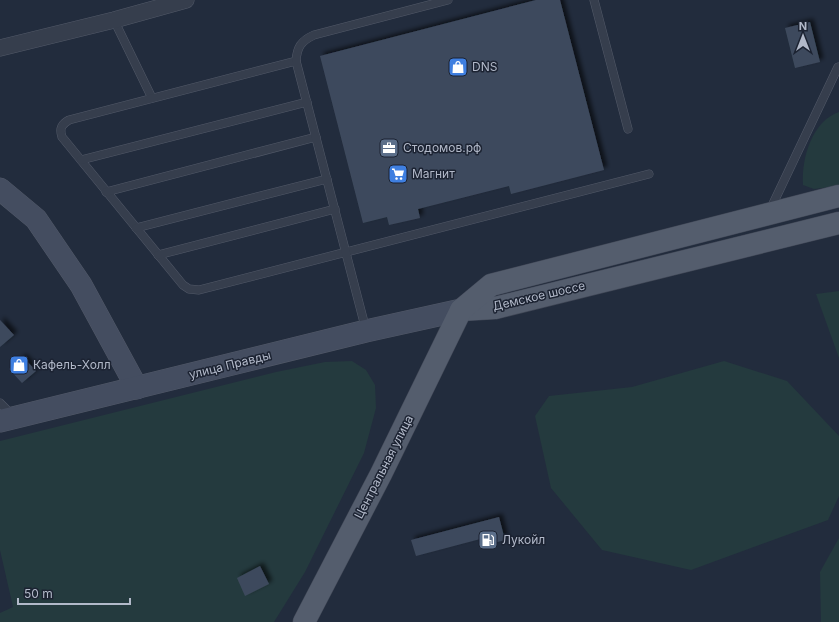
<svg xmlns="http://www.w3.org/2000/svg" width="839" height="622" viewBox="0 0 839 622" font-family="Inter,sans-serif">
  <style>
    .green { fill: #243a3e }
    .building { fill: #3e4a5d; filter: url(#shadow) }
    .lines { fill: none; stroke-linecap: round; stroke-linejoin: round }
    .lane-casing { stroke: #525968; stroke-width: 9 }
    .street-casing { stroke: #525968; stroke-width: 17 }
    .secondary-casing { stroke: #525968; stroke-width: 23 }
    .primary-casing { stroke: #404756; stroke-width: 23 }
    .lane { stroke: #363e4d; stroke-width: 8 }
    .street { stroke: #363e4d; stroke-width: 16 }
    .secondary { stroke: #444d60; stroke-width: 22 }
    .primary { stroke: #545d6d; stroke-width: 22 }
    .labels { text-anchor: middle; stroke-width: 3; stroke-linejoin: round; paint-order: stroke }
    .poi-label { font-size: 12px; fill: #b2b9c9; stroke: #1c2332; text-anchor: start }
    .street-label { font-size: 12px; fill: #b2b9c9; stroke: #1c2332 }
  </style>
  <defs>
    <filter id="shadow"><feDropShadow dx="3.5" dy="-3.5" stdDeviation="2" flood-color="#0009"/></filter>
  </defs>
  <rect width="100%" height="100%" fill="#222c3d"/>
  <!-- green -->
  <g class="green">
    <path d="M839,112V186L814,189L803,185C801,159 812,121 839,112Z"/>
    <path d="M839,291V358L816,294Z"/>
    <path d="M352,361L366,370L375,385L376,408L364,453L305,572L274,622H0V613L13,607L0,550V441L276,372L325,362Z"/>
    <path d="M724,361L787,381L839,436V496L828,520L691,570L602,550L551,488L535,416L549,396L632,387Z"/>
    <path d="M839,538V622H821L820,572Z"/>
  </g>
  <!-- building -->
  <g class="building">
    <path d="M536,0H560L604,170L511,194L509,186L418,209L420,218L389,225L387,217L363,223L320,56Z"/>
    <path d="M810,22L820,62L795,68L785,28Z"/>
    <path d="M0,320L14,335L0,347Z"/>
    <path d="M23,357L36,371L22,383L9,369Z"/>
    <path d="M499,517L505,540L486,545L484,538L416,556L411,540Z"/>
    <path d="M260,566L269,584L245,596L237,578Z"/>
  </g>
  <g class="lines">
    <!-- lane casing -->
    <g class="lane-casing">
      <g id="lane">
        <path d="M594,0L628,129"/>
        <path d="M114,20L152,98"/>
        <path d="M296,61L69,120C62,124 59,128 62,137L183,285L189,289L199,290L649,174"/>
        <path d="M81,160L307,102"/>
        <path d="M106,192L316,137"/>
        <path d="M770,210L838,67H839"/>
        <path d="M136,228L327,179"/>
        <path d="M158,255L335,209"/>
        <path d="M366,330L296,61C297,47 301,41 314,35L448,0"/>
        <path d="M0,403L12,415"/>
      </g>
    </g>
    <!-- street casing -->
    <g class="street-casing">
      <path id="street" d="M0,48L114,20L186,0"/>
    </g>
    <!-- secondary casing -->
    <g class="secondary-casing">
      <g id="secondary">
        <path d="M0,189L36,219L81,285L137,388"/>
        <path d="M0,421L366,331L461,310"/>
      </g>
    </g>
    <!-- primary casing -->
    <g class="primary-casing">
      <g id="primary">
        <path d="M461,310L495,308L839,223"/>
        <path d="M304,622L381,474L461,310L491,285L839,196"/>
      </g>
    </g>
    <!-- lane -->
    <use href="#lane" class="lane"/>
    <!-- street -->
    <use href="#street" class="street"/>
    <!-- secondary -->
    <use href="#secondary" class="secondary"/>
    <!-- primary -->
    <use href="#primary" class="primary"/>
  </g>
  <!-- icons -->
  <defs>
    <g id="shop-square" transform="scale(1)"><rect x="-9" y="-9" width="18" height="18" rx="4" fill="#3f7fe0" stroke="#1c2332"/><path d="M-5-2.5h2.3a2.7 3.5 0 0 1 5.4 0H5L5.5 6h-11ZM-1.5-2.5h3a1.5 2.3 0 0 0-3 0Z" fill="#fff"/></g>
    <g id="office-square" transform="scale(1)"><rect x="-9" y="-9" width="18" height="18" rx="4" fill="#5c6f8a" stroke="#1c2332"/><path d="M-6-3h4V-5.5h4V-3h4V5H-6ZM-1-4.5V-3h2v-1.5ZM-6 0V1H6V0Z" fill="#fff"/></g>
    <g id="supermarket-square" transform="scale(1)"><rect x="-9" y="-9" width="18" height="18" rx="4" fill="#3f7fe0" stroke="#1c2332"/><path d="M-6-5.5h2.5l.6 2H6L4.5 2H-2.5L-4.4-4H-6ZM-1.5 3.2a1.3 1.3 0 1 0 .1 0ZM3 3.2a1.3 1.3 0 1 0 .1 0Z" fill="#fff"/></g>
    <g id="fuel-square" transform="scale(1)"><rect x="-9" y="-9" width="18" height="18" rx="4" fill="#5c6f8a" stroke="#1c2332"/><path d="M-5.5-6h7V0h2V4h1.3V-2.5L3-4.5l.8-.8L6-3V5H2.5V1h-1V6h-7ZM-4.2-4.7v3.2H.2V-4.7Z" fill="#fff"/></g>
  </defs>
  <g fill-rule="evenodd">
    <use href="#shop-square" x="458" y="67"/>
    <use href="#office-square" x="389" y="148"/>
    <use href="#supermarket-square" x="398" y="174"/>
    <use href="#shop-square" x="19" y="365"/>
    <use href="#fuel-square" x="488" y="540"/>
  </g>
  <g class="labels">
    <!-- poi labels -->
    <g class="poi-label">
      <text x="472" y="71">DNS</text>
      <text x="403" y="152">Стодомов.рф</text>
      <text x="412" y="178">Магнит</text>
      <text x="33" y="369">Кафель-Холл</text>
      <text x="502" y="544">Лукойл</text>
    </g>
    <!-- street labels -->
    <g class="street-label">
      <text transform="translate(539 296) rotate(-13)" y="4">Демское шоссе</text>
      <text transform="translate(230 365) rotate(-14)" y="4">улица Правды</text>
      <text transform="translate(384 467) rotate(-63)" y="4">Центральная улица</text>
    </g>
  </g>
  <!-- north arrow -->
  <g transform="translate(803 36)" stroke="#1c2332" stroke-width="3" paint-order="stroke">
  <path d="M0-3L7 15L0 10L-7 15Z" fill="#b2b9c9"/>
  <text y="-6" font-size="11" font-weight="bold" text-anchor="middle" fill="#b2b9c9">N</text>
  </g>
  <!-- scale -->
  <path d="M18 598v6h112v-6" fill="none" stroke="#b2b9c9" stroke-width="2"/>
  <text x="24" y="598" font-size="12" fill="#b2b9c9" stroke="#1c2332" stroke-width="3" paint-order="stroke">50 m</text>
</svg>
